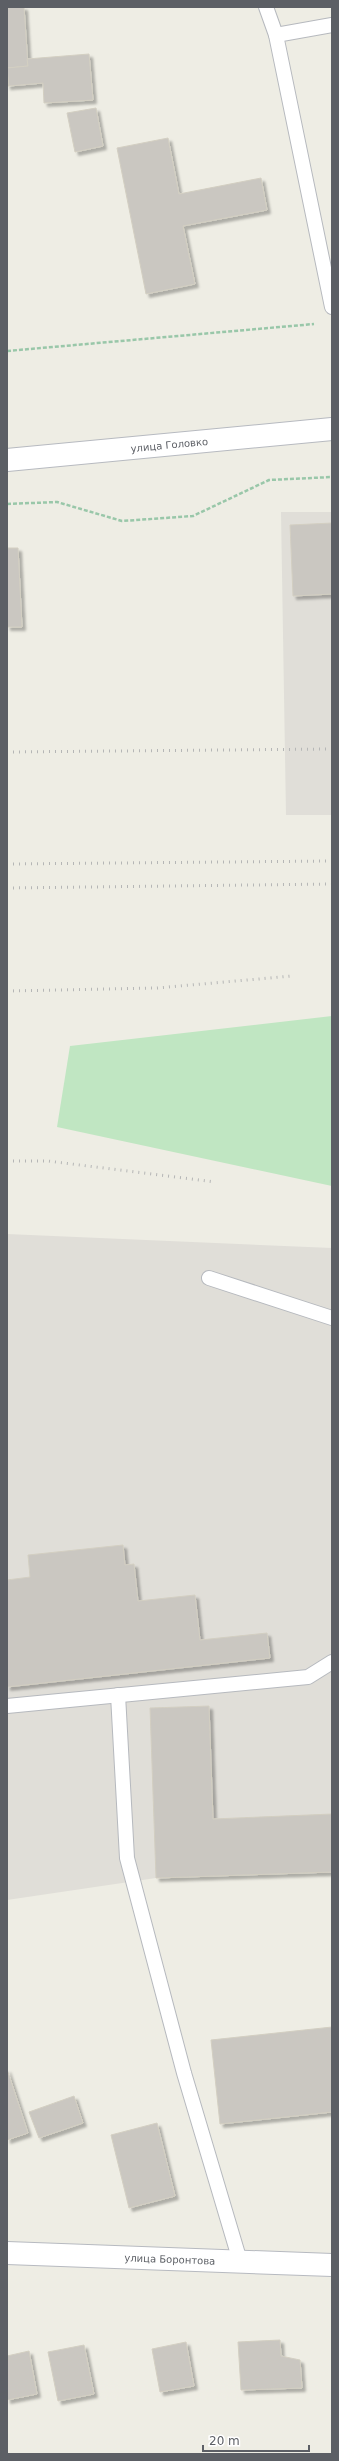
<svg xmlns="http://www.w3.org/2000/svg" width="339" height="2461" viewBox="0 0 339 2461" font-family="'DejaVu Sans',sans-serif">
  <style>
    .industrial { fill: #e0ded8 }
    .green { fill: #c0e6c2 }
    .building { fill: #cac7c1; stroke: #d3cfc2; filter: url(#shadow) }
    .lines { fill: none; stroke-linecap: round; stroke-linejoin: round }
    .lane-casing { stroke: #b6b9be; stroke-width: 16 }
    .secondary-casing { stroke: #b7bac0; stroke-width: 24 }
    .path { stroke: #99c7a9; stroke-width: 2.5; stroke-dasharray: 4 2; stroke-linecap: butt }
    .lane { stroke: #fff; stroke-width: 14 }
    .secondary { stroke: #fff; stroke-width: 22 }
    .rail { stroke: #b5b6b6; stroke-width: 3; stroke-dasharray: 1 5; stroke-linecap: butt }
    .labels { text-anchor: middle; stroke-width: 4; stroke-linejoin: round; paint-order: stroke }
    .street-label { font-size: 10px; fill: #5c5f65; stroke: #fff }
  </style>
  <defs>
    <filter id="shadow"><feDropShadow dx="3.5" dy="3.5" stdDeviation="1" flood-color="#0004"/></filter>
  </defs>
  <rect width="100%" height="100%" fill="#eeede4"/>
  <!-- industrial -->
  <g class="industrial">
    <path d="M281,512H332V815H286Z"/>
    <path d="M7,1234L332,1248V1872L156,1878L7,1900Z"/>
  </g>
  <!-- green -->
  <path class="green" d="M332,1016V1186L57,1127L70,1046Z"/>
  <!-- building -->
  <g class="building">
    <path d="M7,7H24L28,66L7,68L9,86H7Z"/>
    <path d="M89,54L93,100L44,103L43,83L9,86L7,68L28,66L27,59Z"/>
    <path d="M96,108L103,146L75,152L67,113Z"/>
    <path d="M168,138L179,194L261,178L267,210L183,226L195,284L146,294L117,148Z"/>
    <path d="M332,523V594L293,596L290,525Z"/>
    <path d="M7,548H18L22,627H7Z"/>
    <path d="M123,1545L125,1565L134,1564L138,1601L195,1595L200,1640L267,1633L270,1658L7,1687V1580L30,1577L28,1555Z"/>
    <path d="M209,1706L213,1819L332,1814V1872L156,1878L150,1708Z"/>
    <path d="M332,2027V2112L220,2124L211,2040Z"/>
    <path d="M7,2069L28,2133L7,2140Z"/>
    <path d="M74,2096L83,2123L39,2138L29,2112Z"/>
    <path d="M157,2123L175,2196L129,2208L111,2135Z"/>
    <path d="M280,2340L281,2356L300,2360L302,2388L241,2390L238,2342Z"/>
    <path d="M186,2342L194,2386L160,2392L152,2349Z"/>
    <path d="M84,2345L94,2394L58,2401L48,2352Z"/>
    <path d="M29,2351L37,2394L7,2400V2356Z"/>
  </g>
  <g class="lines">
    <!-- lane casing -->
    <g class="lane-casing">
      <g id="lane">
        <path d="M266,7L276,35"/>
        <path d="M332,25L276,35L332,307"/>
        <path d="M209,1278L332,1318"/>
        <path d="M118,1695L127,1858L184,2073L240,2261"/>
        <path d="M7,1706L308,1677L332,1662"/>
      </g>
    </g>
    <!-- secondary casing -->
    <g class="secondary-casing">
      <g id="secondary">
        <path id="s1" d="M7,460L332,429"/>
        <path id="s2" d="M7,2253L332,2265"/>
      </g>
    </g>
    <!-- path -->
    <g class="path">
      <path d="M7,351L314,324"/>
      <path d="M7,504L57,502L122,521L193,516L269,480L332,477"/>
    </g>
    <!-- lane -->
    <use href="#lane" class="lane"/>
    <!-- secondary -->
    <use href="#secondary" class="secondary"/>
    <!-- rail -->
    <g class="rail">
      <path d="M7,752L332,749"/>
      <path d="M7,864L332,861"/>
      <path d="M7,888L332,884"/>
      <path d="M7,991L157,988L292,976"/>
      <path d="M7,1161H48L215,1182"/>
    </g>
  </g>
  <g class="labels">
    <!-- street labels -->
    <g class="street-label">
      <text dy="4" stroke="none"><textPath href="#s1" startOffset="163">улица Головко</textPath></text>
      <text dy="4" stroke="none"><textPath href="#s2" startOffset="163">улица Боронтова</textPath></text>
    </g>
  </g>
  <!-- border -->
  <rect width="339" height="2461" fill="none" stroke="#5c5f65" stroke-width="16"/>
  <!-- scale -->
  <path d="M203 2445v6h106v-6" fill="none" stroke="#5c5f65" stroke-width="2"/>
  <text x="209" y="2445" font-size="12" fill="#5c5f65" stroke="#ffffff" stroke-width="3" paint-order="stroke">20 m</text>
</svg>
